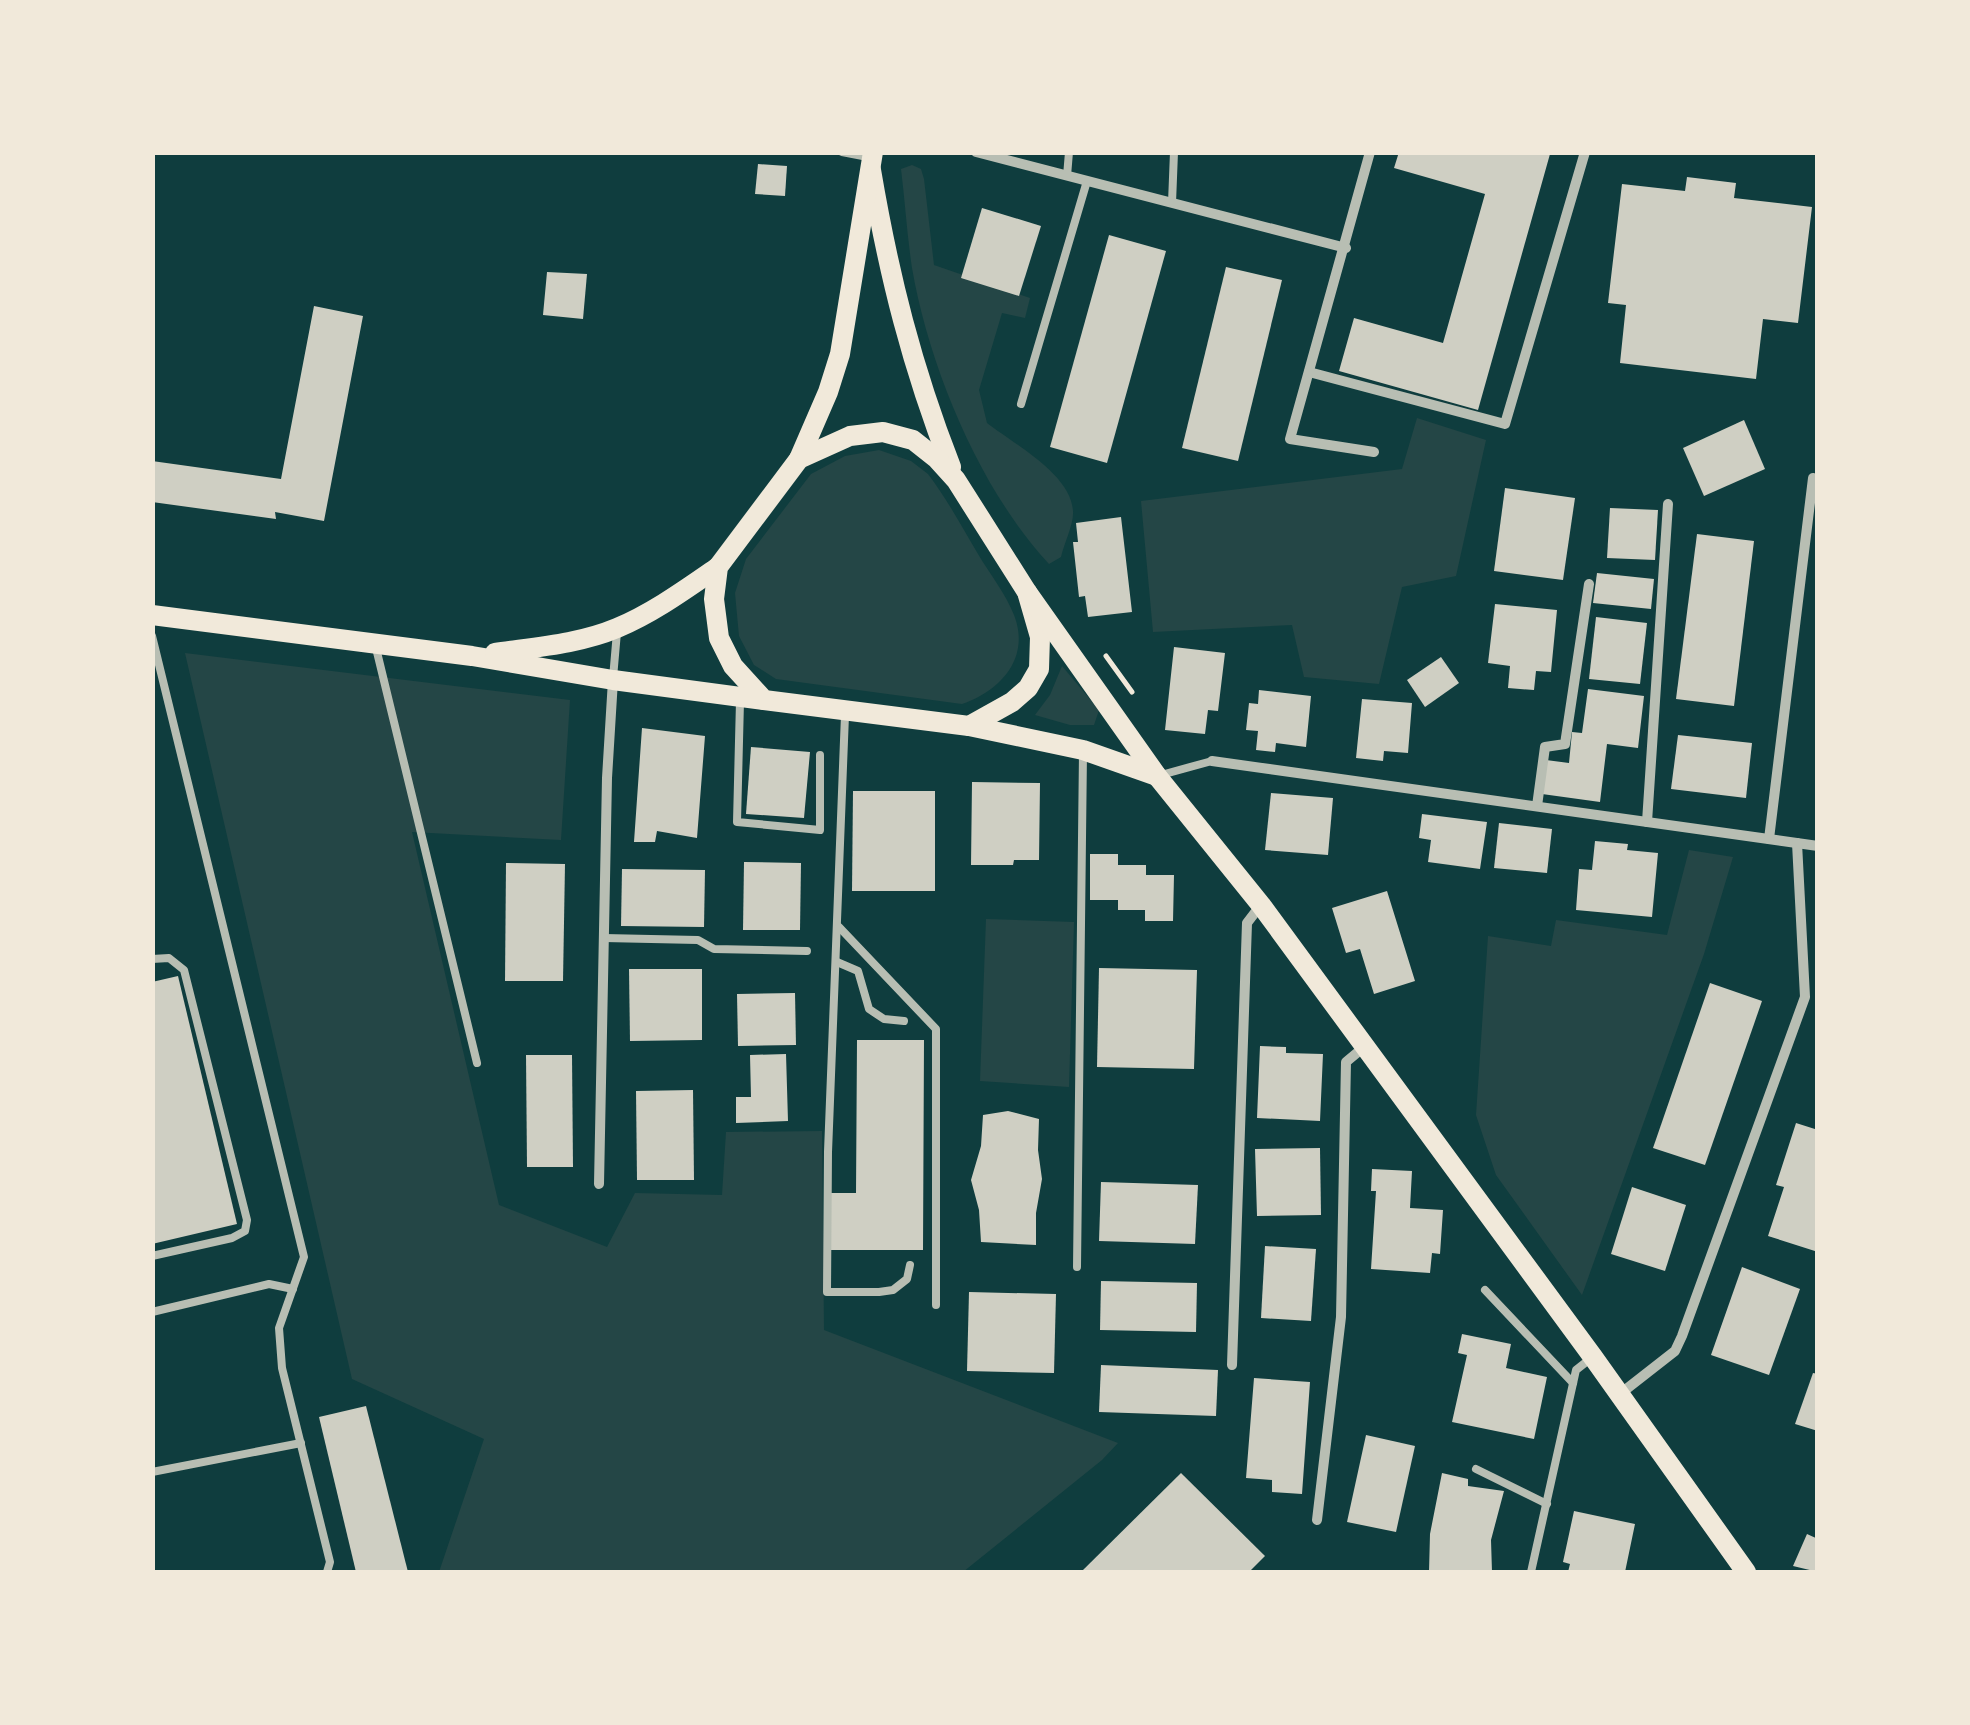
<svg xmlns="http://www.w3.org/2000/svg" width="1970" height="1725" viewBox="0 0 1970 1725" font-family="'Varela Round',sans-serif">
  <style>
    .green { fill: #244646 }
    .building { fill: #cfcfc3 }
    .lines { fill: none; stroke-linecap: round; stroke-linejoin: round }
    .path { stroke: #f1e9da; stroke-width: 5 }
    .service { stroke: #b8beb3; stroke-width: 8 }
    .minor { stroke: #b8beb3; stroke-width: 10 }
    .secondary { stroke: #f1e9da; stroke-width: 20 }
  </style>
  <rect width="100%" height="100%" fill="#0f3d3e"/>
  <!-- green -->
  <g class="green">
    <path d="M912,165L921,169L924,179L934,265L1030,298L1025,318L1002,313L979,390L987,423C1014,444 1071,474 1073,511C1074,524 1064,543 1061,557L1049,564C980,490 929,367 912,268C907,235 905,201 901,169Z"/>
    <path d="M1417,418L1486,440L1456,576L1402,587L1379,684L1304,677L1292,625L1153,632L1141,501L1402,469Z"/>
    <path d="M879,450L911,461L928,474C947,499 962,527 978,554C989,573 1006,594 1014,615C1031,658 1000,691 962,704L776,679L754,665L739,636L735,593L746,559L811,474L845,456Z"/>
    <path d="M185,653L570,700L561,840L412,832L499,1205L607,1247L635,1193L722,1195L726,1132L822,1131L824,1330L1118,1443L1102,1460L963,1572H439L484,1439L352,1379Z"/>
    <path d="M1062,666L1099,710L1094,725H1070L1035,715L1050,695Z"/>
    <path d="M1689,850L1733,857L1704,954L1582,1295L1496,1175L1476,1115L1488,936L1551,946L1556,920L1667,935Z"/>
    <path d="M986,919L1074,922L1069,1087L980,1081Z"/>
  </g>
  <!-- building -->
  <g class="building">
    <path d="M1399,152L1550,154L1478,410L1339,371L1354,318L1443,343L1485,194L1394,168Z"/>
    <path d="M758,164L787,166L785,196L755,194Z"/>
    <path d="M1687,177L1736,183L1734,198L1812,207L1798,323L1763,319L1756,379L1620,363L1626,305L1608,303L1622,184L1685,191Z"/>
    <path d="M982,208L1041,226L1019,296L961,278Z"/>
    <path d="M1109,235L1166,251L1107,463L1050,447Z"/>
    <path d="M1226,267L1282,280L1238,461L1182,448Z"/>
    <path d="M547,272L587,274L583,319L543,315Z"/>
    <path d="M314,306L363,316L324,521L275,512L276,519L152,502V461L281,479Z"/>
    <path d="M1744,420L1765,469L1704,496L1683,448Z"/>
    <path d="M1505,488L1575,498L1563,580L1494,571Z"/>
    <path d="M1610,508L1658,510L1655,560L1607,558Z"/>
    <path d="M1121,517L1132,612L1088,617L1085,596L1079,597L1073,542H1078L1076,523Z"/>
    <path d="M1697,534L1754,541L1734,706L1676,699Z"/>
    <path d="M1597,573L1654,579L1651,609L1593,603Z"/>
    <path d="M1495,604L1557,610L1551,672L1536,671L1534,690L1508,688L1510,666L1488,663Z"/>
    <path d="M1596,617L1647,623L1640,684L1589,679Z"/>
    <path d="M1174,647L1225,653L1218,711L1208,710L1205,734L1165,730Z"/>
    <path d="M1441,657L1459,683L1425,707L1407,680Z"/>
    <path d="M1588,689L1644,696L1638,748L1607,744L1600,802L1542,794L1546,760L1569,763L1572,732L1582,733Z"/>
    <path d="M1259,690L1311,696L1306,747L1276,743L1275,752L1256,750L1258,731L1246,730L1249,703L1258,704Z"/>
    <path d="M1362,699L1412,703L1408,753L1384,751L1383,761L1356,758Z"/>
    <path d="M642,728L705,736L697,838L657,831L655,842H634Z"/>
    <path d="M1678,735L1752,743L1746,798L1671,789Z"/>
    <path d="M751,747L810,752L804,818L746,814Z"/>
    <path d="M972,782L1040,783L1039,860H1014L1013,865H971Z"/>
    <path d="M853,791H935V891H852Z"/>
    <path d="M1271,793L1333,798L1328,855L1265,850Z"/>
    <path d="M1422,814L1487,822L1480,869L1428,862L1431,840L1419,838Z"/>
    <path d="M1499,823L1552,829L1547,873L1494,868Z"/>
    <path d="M1595,841L1628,844L1627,850L1658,853L1652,917L1576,910L1579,869L1592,870Z"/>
    <path d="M1090,854H1118V865H1146V875H1174L1173,921H1145V910H1118V900H1090Z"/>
    <path d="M744,862L801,863L800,930H743Z"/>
    <path d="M506,863L565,864L563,981H505Z"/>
    <path d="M622,869L705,870L704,927L621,926Z"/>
    <path d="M1387,891L1415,981L1374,994L1360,949L1346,953L1332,908Z"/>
    <path d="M1099,968L1197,970L1194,1069L1097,1067Z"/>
    <path d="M629,969H702V1040L630,1041Z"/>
    <path d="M178,976L237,1224L152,1244V982Z"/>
    <path d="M1710,983L1762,1001L1705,1165L1653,1148Z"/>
    <path d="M795,993L796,1045L738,1046L737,994Z"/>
    <path d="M857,1040H924L923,1250H830V1193H856Z"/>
    <path d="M1260,1046L1286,1047V1053L1323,1054L1320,1121L1257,1118Z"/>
    <path d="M786,1054L788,1121L736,1123V1097H751L750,1055Z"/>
    <path d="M526,1055H572L573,1167H527Z"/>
    <path d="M693,1090L694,1180H637L636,1091Z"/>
    <path d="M1008,1111L1039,1119L1038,1150L1042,1179L1036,1213V1245L981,1242L979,1210L971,1180L981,1146L983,1115Z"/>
    <path d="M1796,1123L1818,1130V1252L1768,1236L1784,1187L1776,1185Z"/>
    <path d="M1320,1148L1321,1215L1257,1216L1255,1149Z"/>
    <path d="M1372,1169L1412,1171L1410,1208L1443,1210L1440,1254L1432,1253L1430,1273L1371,1269L1376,1191H1371Z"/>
    <path d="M1101,1182L1198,1185L1195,1244L1099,1241Z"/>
    <path d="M1632,1187L1686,1205L1665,1271L1611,1254Z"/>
    <path d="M1265,1246L1316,1249L1311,1321L1261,1318Z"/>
    <path d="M1742,1267L1800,1289L1769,1375L1711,1355Z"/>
    <path d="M1101,1281L1197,1283L1196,1332L1100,1330Z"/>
    <path d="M969,1292L1056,1294L1054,1373L967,1371Z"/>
    <path d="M1462,1334L1511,1344L1506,1368L1547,1377L1534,1439L1452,1422L1467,1355L1458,1353Z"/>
    <path d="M1101,1365L1218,1370L1216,1416L1099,1412Z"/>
    <path d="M1813,1373L1818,1374V1431L1795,1424Z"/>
    <path d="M1254,1378L1310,1382L1302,1494L1272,1492V1480L1246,1478Z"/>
    <path d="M366,1406L408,1572H356L319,1417Z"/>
    <path d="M1366,1435L1415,1446L1396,1532L1347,1522Z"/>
    <path d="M1181,1473L1265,1556L1249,1572H1081Z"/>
    <path d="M1442,1473L1468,1479V1486L1504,1491L1491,1540L1492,1572H1429L1430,1534Z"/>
    <path d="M1574,1511L1635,1524L1625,1572H1568L1570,1564L1563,1562Z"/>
    <path d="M1807,1534L1818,1539V1572L1793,1566Z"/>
  </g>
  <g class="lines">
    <!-- path -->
    <path class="path" d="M1106,656L1132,692"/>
    <!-- service -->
    <g class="service">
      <path d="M842,152L868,157"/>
      <path d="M1067,176L1069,152"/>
      <path d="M1172,203L1174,152"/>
      <path d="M1021,404L1087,181"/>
      <path d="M152,636L304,1257L279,1328L282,1368L330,1562L327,1572"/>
      <path d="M376,648L477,1063"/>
      <path d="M613,678L617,632"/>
      <path d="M740,701L737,822L820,830V755"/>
      <path d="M845,715L828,1152L827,1292H879L893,1290L907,1279L910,1265"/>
      <path d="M1161,775L1212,761"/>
      <path d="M839,927L936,1029V1305"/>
      <path d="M604,938L698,940L714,949L807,951"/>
      <path d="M152,959L169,958L184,970L247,1220L245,1231L232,1238L152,1256"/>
      <path d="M837,962L858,971L869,1009L884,1019L904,1021"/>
      <path d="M1077,1267L1083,752"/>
      <path d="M1485,1290L1573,1383"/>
      <path d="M152,1312L269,1284L293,1289"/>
      <path d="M1476,1469L1547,1504"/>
      <path d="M152,1472L301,1443"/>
      <path d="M1531,1572L1576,1370L1590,1359"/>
    </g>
    <!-- minor -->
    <g class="minor">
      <path d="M976,152L1346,248"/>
      <path d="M1370,152L1290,439L1374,452"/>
      <path d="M1309,372L1505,424L1585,152"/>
      <path d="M1212,761L1818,846"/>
      <path d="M1537,806L1545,747L1565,744L1589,584"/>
      <path d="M1647,822L1668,504"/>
      <path d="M1769,839L1813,478"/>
      <path d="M599,1184L607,778L613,680"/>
      <path d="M1232,1365L1247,923L1260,906"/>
      <path d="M1620,1394L1675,1351L1682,1336L1805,997L1797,843"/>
      <path d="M1317,1520L1341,1317L1346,1062L1364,1047"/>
    </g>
    <!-- secondary -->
    <g class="secondary">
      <path d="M871,170C889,276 912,367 951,467"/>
      <path d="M883,432L913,440L937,459L956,480L1027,592L1040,637L1039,669L1028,688L1012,702L969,726L764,700L733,666L719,638L714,599L718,567L799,459L850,436Z"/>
      <path d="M799,459L828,392L840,354L873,152"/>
      <path d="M1027,592L1157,776L1261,905L1593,1357L1746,1572"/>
      <path d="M152,615L472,656L613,680L764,700"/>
      <path d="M495,653C536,647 579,644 617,628C653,613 686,589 718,567"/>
      <path d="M969,726L1083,750L1157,776"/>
    </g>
  </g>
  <!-- border -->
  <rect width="1970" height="1725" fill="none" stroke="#f1e9da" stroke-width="310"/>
</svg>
